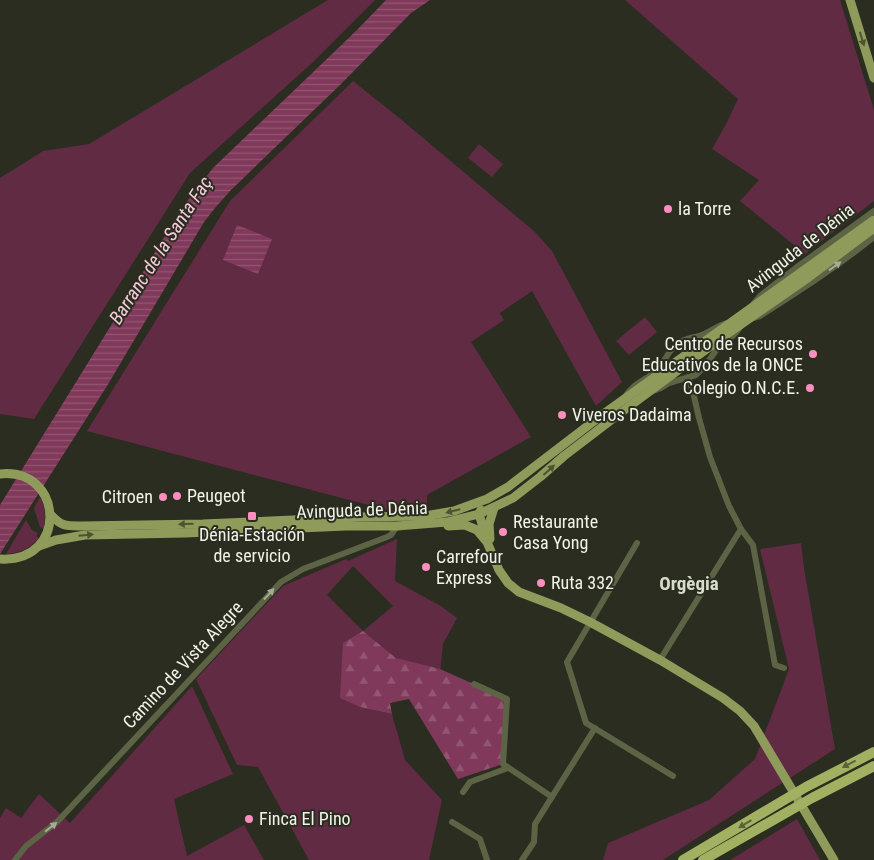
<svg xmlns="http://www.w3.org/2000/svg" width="874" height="860" viewBox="0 0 874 860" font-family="'Roboto Condensed',sans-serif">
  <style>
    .green { fill: #612b44; fill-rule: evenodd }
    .forest { fill: url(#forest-firs) }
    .water { fill: url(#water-rules) }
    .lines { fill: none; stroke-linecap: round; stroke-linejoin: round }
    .minor { stroke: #5d6445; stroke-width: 6 }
    .major { stroke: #8f9b5a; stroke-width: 9 }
    .highway { stroke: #a2b161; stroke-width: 10 }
    .oneway { fill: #4d5434 }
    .oneway2 { fill: #a7ac98 }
    .oneway3 { fill: #5a6239 }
    .poi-dot { fill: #fd8ebf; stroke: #2a2d1f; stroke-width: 2 }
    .labels { text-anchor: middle; stroke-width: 4; stroke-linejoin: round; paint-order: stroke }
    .poi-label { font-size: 18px; fill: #f1f3ea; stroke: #2a2d1f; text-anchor: start }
    .street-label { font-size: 18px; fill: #f1f3ea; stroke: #2a2d1f }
    .water-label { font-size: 19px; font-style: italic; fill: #f6cadb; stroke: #2a2d1f }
    .neighbourhood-label { font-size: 19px; font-weight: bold; fill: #d8dcca; stroke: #2a2d1f }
  </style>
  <defs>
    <pattern id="forest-firs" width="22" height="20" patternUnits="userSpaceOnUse" patternTransform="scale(1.25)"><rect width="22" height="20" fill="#80395a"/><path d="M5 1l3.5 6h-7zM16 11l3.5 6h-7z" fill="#925672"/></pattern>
    <pattern id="water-rules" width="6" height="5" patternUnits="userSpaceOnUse" patternTransform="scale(1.25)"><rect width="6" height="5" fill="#80395a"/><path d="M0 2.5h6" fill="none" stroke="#925672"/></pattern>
  </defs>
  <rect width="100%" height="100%" fill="#2a2d1f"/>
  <!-- green -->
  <g class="green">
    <path d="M328,0H375L312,63L190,173L34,419L0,414V178L43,151L89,144Z"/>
    <path d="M625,0H840L874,110V201L805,254L740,201L759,180L712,149L726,124L738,99Z"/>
    <path d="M353,81L403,121L535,232L552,251L622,382L596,406L532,291L500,313L504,320L471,342L531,437L427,495V510L399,513L87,431L230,201Z"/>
    <path d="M479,144L503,164L492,177L468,158Z"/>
    <path d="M645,317L657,332L629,355L616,341Z"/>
    <path d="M40,497C46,508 45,517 44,529L40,527L34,508Z"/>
    <path d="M26,520L32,530L38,533L36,536L39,538C30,549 19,553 6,554Z"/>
    <path d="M397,539L395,581L441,606L457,618L443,644L440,673L396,658L363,631L360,707L392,714L405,760L442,800L429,860H309L258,767L237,765L196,679L283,586L346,559L348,561ZM353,566L393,606L363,631L327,595Z"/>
    <path d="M801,543L804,568L835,749L663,860H603L608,843L709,800L755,759L789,669L760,549Z"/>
    <path d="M192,686L233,774L174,799L187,856L244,825L264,860H0V818L6,808L21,818L39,794L70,823Z"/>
    <path d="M797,819L820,860H730Z"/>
  </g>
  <!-- forest -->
  <path class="forest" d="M363,631L396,658L440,669L507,699L503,764L458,779L409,699L390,703L392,714L360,707L340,698L343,643Z"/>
  <!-- water -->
  <g class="water">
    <path d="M386,0H430L411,13L340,85L230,191L215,208L204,222L107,386L0,554V505L115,319L181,209L213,168L356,31Z"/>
    <path d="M237,225L272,239L258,274L223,260Z"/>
  </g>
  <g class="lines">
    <!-- minor -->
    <g class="minor">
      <path d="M754,303L761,295L797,267L874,211"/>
      <path d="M753,318L760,316C799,291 838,266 874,237"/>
      <path d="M688,377L693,392L699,418L710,457L729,506L741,529L753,545L775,665L784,668"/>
      <path d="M653,391L661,388L669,383L696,375L705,366L717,349L735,334L741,326"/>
      <path d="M625,397C631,385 645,380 655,372C664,364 667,352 677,344C686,337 697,338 706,333C713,330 719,325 727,323"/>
      <path d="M637,543L567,662L586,723L673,776"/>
      <path d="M660,660L741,529"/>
      <path d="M474,684L507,699L503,764L552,797"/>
      <path d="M463,792L470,782L508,768"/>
      <path d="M452,822L480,839L487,860"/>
      <path d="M15,860L26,846L57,822L281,582L303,569L387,537L391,535L397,526"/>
      <path d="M522,860L534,842L535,824L595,728"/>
    </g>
    <!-- major -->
    <g class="major">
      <path d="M850,0L874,78"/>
      <path d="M0,474C64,467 69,563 0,559"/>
      <path d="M481,510L479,514L486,537"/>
      <path d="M50,514C62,527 66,526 82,526L203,524L360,517L425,516L454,511L487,499L508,487L598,418L874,220"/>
      <path d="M448,526L465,525L477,530L487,542L499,570L508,583L519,592L561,608L590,622L660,660L723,698L740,711L754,726L834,860"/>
      <path d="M490,539L489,524L494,508"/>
      <path d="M39,546L56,540L85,535L185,533L346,526H397L447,522L479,514L513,498L540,477L564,456L619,414L727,334L809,277L874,228"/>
    </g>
    <!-- highway -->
    <g class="highway">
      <path d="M683,860L806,787L874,752"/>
      <path d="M703,860L812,798L874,766"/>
    </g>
  </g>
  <!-- one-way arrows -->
  <defs><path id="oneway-solid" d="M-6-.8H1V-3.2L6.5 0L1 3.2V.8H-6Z" transform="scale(1.25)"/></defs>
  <g class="oneway">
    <use href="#oneway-solid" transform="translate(862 39) rotate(73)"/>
    <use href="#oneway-solid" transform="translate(549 470) rotate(-42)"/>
    <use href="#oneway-solid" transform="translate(453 511) rotate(166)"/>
    <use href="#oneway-solid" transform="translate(186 524) rotate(179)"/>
    <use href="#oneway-solid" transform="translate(86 535) rotate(-5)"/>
  </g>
  <g class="oneway2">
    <use href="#oneway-solid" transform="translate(835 266) rotate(-36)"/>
    <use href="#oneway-solid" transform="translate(269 594) rotate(-47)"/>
    <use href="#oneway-solid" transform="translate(51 827) rotate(-38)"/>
  </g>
  <g class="oneway3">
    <use href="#oneway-solid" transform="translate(849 764) rotate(153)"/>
    <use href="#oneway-solid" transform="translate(745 824) rotate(149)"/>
  </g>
  <!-- markers -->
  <g class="poi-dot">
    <circle cx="668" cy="209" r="5"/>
    <circle cx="813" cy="354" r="5"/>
    <circle cx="810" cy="388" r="5"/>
    <circle cx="562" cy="415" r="5"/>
    <circle cx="177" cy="496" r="5"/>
    <circle cx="163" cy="497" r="5"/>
    <rect x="247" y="511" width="10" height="10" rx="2.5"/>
    <circle cx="503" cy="532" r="5"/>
    <circle cx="426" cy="567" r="5"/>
    <circle cx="541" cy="583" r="5"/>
    <circle cx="249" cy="819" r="5"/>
  </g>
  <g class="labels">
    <!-- poi labels -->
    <g class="poi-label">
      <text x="678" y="215">la Torre</text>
      <text x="803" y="350" text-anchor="end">Centro de Recursos<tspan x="803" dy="21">Educativos de la ONCE</tspan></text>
      <text x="800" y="394" text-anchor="end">Colegio O.N.C.E.</text>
      <text x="572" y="421">Viveros Dadaima</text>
      <text x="187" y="502">Peugeot</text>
      <text x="153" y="503" text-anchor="end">Citroen</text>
      <text x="513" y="528">Restaurante<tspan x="513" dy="21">Casa Yong</tspan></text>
      <text x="252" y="541" text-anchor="middle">Dénia-Estación<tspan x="252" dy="21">de servicio</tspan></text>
      <text x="436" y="563">Carrefour<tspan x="436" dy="21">Express</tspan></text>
      <text x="551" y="589">Ruta 332</text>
      <text x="259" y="825">Finca El Pino</text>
    </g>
    <!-- street labels -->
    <g class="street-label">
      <text transform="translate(800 248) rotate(-38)" y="6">Avinguda de Dénia</text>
      <text transform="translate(362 510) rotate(-2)" y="6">Avinguda de Dénia</text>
      <text transform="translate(183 665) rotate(-47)" y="6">Camino de Vista Alegre</text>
    </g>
    <!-- water labels -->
    <g class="water-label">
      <text transform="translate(160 250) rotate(-57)" y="7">Barranc de la Santa Faç</text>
    </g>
    <!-- neighbourhood labels -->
    <g class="neighbourhood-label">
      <text x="689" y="590">Orgègia</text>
    </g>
  </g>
</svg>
